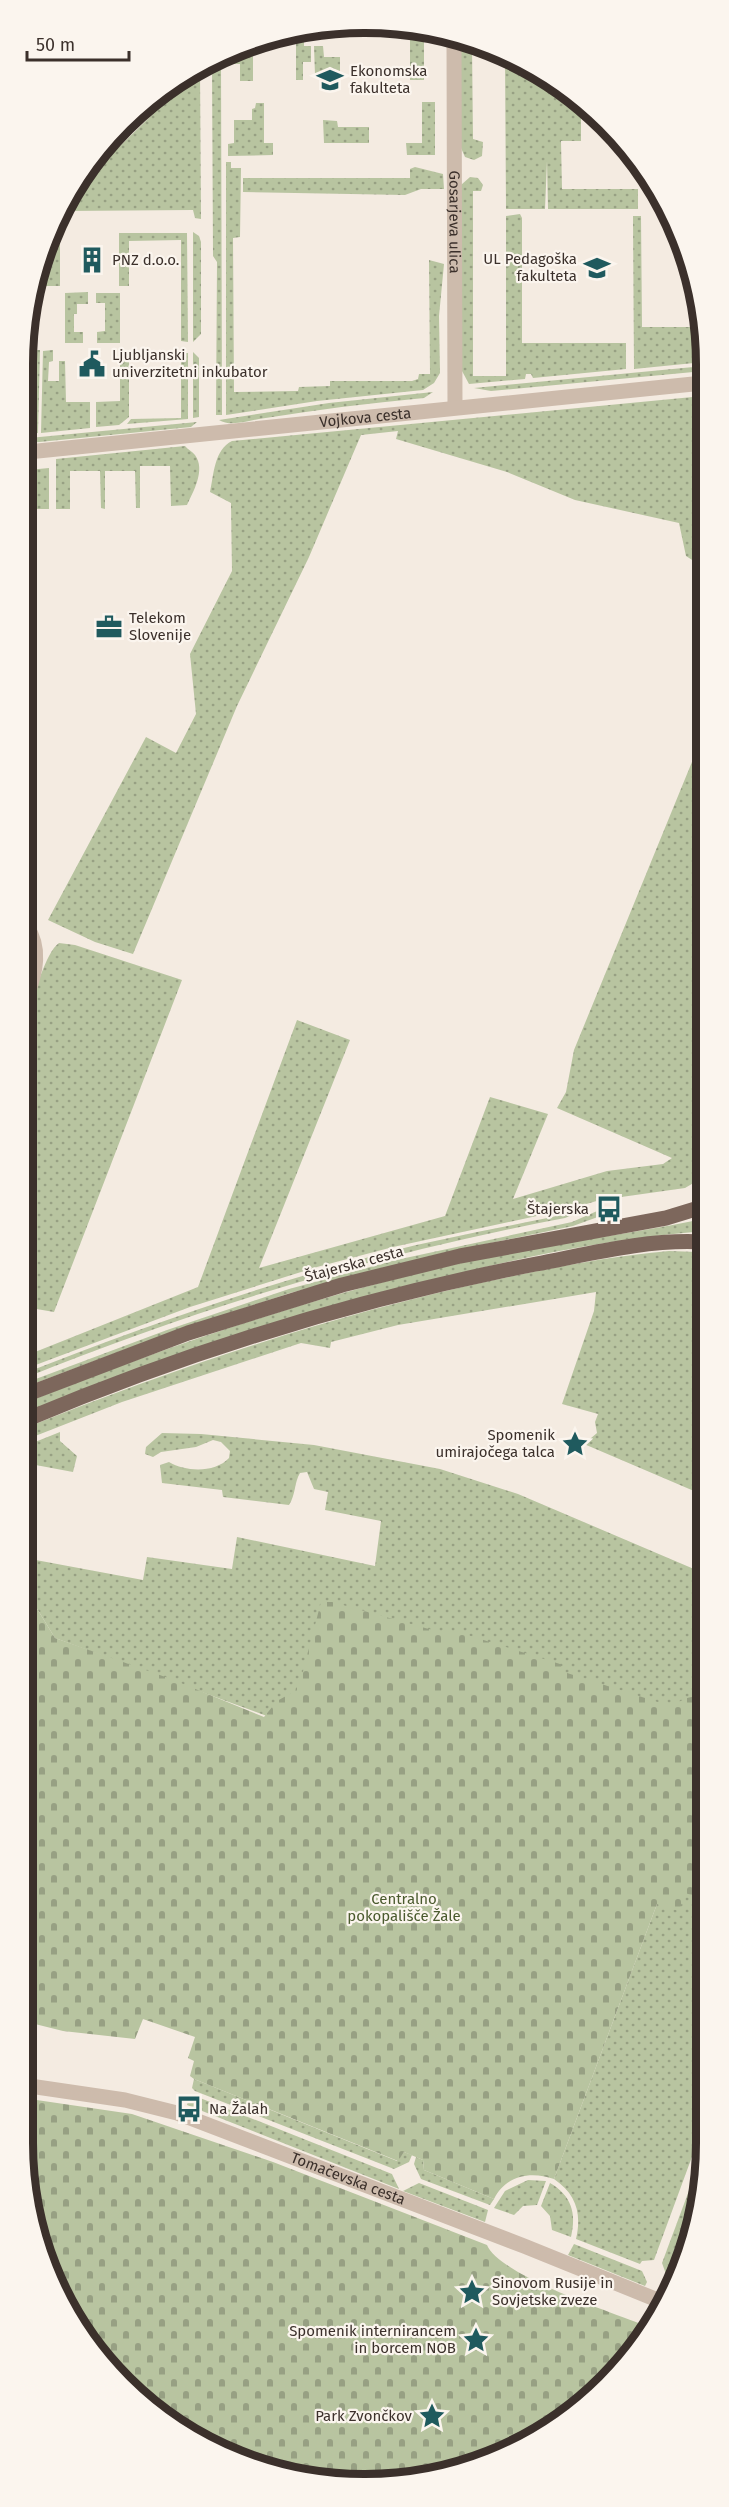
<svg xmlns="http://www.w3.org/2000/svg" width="729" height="2507" viewBox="0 0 729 2507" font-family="'Fira Sans',sans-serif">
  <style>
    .grass { fill: url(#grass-dots) }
    .cemetery { fill: url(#cemetery-stones) }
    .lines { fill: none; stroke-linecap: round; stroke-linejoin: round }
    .minor { stroke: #cdbbac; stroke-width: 15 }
    .major { stroke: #7d675c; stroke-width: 15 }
    .labels { text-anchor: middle; stroke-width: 4.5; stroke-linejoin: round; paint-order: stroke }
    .poi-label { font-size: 15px; fill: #3b302b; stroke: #fbf5ee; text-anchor: start }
    .street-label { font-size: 15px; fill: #3b302b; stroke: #fbf5ee }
    .park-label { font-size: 15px; fill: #4a5a2e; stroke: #fbf5ee }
    .rim { fill: none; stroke: #3b302b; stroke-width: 8 }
  </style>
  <defs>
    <pattern id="grass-dots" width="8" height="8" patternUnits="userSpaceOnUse" patternTransform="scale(1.5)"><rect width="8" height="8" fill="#b8c4a0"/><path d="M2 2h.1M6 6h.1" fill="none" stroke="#97a083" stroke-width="1.8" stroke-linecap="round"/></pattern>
    <pattern id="cemetery-stones" width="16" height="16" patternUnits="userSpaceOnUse" patternTransform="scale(1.5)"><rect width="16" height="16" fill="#b8c4a0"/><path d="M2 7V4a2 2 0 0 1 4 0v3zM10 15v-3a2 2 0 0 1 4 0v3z" fill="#97a083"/></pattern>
  </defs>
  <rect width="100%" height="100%" fill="#f4ebe1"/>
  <!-- grass -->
  <g class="grass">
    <path d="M311,29V34H304V46H311V62H303V80H296V30Z"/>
    <rect x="410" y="34" width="14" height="46"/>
    <path d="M460,40L472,45L473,139L483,142L482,156L474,160L465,157L461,148Z"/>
    <path d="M314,46H323L324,57H340V74L315,75Z"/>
    <path d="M253,48V81H240V64H234V55Z"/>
    <path d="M505,57L535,68L581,105V141H561L562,189H638V209H548L547,161L545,209H506Z"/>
    <path d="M221,61L222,415H216L217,262L213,256L212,64Z"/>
    <path d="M200,70L201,219L195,218L193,210L65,211L77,183H86V168L112,143L118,148L153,114L147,107L173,81H180V78Z"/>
    <path d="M422,102H435V155H407L406,143H422Z"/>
    <path d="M256,103H264V143H273V155L228,156V144L234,143V120H252V109L255,108Z"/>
    <path d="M323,120L337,121L338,127H369V143H324Z"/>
    <path d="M226,162H231V168H241L240,237L233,238L234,392L298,391L299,387L330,386V381H412L418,379L419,374H430L429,260L444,264L439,316L440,373L434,383L423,390L317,401L226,415Z"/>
    <path d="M415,167L443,174L444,189H421L405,195L243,192V178H410V169Z"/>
    <path d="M470,177L478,178L483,185L481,191H473V376H506V216L520,214L522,218V343H626V369L533,378L531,374H526L525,379L469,384L462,371L461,185Z"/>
    <path d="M633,216H641L642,327H704V362L634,369Z"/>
    <path d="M193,232L199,236L201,242V334L193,342Z"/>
    <path d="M56,233H60V286H34L44,261H49V250Z"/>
    <path d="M119,233H187L188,342L181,341V240L129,241V286H119Z"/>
    <path d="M88,292V304H77V314H74V332H83V343H65V293Z"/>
    <path d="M96,293H120V343H97V332L105,331V303H96Z"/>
    <path d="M29,350L30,356H35L36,350H40L38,433L29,434Z"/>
    <path d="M53,350V361L49,362L48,381H59V361H65L66,402H90V428L41,433L43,351Z"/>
    <path d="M193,352L199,358V417L193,418Z"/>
    <path d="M181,353H188V419L127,424L131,419L181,418Z"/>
    <path d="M120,361H129V417L119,425L96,427V402L120,401Z"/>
    <path d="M704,366V371L491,391L474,388Z"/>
    <path d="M433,392L424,398C369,403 314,410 259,419C247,421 230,427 219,420L329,403Z"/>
    <path d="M703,396V567L686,556L679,523L575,500L507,472L396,439L398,431L361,435L309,557L237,706L133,954L95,942L48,920L146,737L176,753L196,714L190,654L232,571L231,503L210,492C214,474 214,450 232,441Z"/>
    <path d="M197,422L191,427L29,443V438Z"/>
    <path d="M185,446C188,450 192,451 195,455C206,470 193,492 187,505L171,506L170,466H140V508H136L135,471H105V509L101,508L100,471H70V509H56V459Z"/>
    <path d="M49,468V509H32L28,470Z"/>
    <path d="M703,735L702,1178L685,1188L600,1200L569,1209L393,1247L317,1267L190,1307L25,1369V1356L198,1287L297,1020L350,1040L259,1268L445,1216L490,1097L548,1114L513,1199L607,1171L663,1164L672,1158L557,1108L566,1092L574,1050Z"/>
    <path d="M59,943L75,945L182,980L54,1312L25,1307L26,1012C36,994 45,953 59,943Z"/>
    <path d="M604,1208L606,1214L573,1226L443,1253L290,1293L169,1333L25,1387V1383L167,1330L289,1289L396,1260L572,1222Z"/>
    <path d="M584,1210L565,1218C380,1253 200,1307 25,1378V1373C142,1327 262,1285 384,1253C450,1236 518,1225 584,1210Z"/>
    <path d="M693,1221L694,1232C462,1252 243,1341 25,1413V1403C164,1347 306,1299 452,1265C532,1246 613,1237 693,1221Z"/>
    <path d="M669,1251L698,1252L702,1263L701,1494L584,1444L597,1433L595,1422L598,1414L562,1404L594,1311L596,1292L398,1325L331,1342L330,1348L301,1343L122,1402L25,1440V1428C178,1367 332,1315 494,1280C551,1268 610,1256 669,1251Z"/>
    <path d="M60,1432V1441L77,1456L73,1472L25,1463V1446Z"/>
    <path d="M162,1433L201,1434L314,1445L440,1469L518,1494L701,1572V1876L55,1638L36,1607L24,1614L25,1558L143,1580L147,1557L232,1569L237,1537L375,1566L381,1521L325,1510L328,1492L314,1489L307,1472L300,1473C294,1483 296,1494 289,1505L223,1497L222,1490L162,1483L160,1465L169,1462C186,1472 215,1473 229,1458L230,1451L221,1442L213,1440L196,1447L161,1452L153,1457L145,1454L146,1447Z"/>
    <path d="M687,1888L701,1893L700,2135L654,2260L642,2261L640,2264L576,2239C582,2213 576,2194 554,2179L657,1904Z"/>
    <path d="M194,2079L397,2161L404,2152L412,2155L409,2162L394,2169L195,2091L192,2088Z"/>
    <path d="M190,2094L392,2174L399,2189L187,2105Z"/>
    <path d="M416,2157L423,2160L424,2170L494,2199L490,2205L421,2179L414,2164Z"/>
    <path d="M700,2161V2209L674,2277L666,2274L662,2263Z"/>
    <path d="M528,2180L546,2181L537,2205L523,2206L514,2215L494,2208L505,2191Z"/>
    <path d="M419,2183L488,2210L485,2222L403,2191Z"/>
    <path d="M550,2183C571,2195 577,2213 571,2237L552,2230L550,2216L541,2206Z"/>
    <path d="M574,2244L642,2271L647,2282L645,2286L568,2255Z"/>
  </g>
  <!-- cemetery -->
  <g class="cemetery">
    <path d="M321,1602H332L443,1633H461L560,1664L564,1672L670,1706L687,1698L701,1695V1898L685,1893L679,1911L657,1904L554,2179C531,2171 506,2175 494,2199L424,2170L423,2160L404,2152L398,2161L194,2079L190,2076L194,2061L188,2058L195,2037L143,2019L135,2039L63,2031L23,2021L24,1614L36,1607L55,1638L171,1679L264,1717L277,1701L295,1691L301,1679Z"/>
    <path d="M23,2098L132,2114L273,2162L487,2245C500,2276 614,2313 649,2327L573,2414L453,2473L342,2484L213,2449L108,2368L48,2273L23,2143Z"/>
  </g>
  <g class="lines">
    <!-- minor -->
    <g class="minor">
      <path id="s1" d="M454,38L455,407"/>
      <path id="s2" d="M28,452L703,383"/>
      <path d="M27,995C36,972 41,948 27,927"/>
      <path id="s3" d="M23,2085L125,2100L177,2113L524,2246L665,2303"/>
    </g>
    <!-- major -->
    <g class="major">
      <path d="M25,1395L188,1333L342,1285L460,1256L666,1218L702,1207"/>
      <path d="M25,1420C189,1351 361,1298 536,1264C589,1254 647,1239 702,1242"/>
    </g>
  </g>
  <!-- icons -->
  <defs>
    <g id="university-bare" transform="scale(2.07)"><path d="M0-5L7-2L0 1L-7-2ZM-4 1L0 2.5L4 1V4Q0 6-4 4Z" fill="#1f5a5e" stroke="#fbf5ee" stroke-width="2.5" paint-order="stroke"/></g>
    <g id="building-bare" transform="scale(2.07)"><path d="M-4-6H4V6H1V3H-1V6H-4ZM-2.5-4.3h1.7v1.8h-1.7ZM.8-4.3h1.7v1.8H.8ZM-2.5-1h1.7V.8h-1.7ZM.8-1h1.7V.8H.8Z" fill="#1f5a5e" stroke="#fbf5ee" stroke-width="2.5" paint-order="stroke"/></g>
    <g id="civic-bare" transform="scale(2.07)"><path d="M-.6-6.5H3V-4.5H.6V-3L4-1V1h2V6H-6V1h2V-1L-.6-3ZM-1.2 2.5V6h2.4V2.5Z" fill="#1f5a5e" stroke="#fbf5ee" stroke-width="2.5" paint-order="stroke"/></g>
    <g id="office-bare" transform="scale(2.07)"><path d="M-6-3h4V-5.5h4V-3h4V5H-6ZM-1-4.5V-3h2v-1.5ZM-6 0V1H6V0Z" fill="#1f5a5e" stroke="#fbf5ee" stroke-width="2.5" paint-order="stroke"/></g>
    <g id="bus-bare" transform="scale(2.07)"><path d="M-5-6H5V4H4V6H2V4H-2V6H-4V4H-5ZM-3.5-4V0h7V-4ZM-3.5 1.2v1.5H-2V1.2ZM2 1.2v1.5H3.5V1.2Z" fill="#1f5a5e" stroke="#fbf5ee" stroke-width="2.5" paint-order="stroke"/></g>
    <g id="sight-bare" transform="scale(2.07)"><path d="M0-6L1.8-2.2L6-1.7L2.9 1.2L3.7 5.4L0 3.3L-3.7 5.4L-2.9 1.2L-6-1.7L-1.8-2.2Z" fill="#1f5a5e" stroke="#fbf5ee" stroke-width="2.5" paint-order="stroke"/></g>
  </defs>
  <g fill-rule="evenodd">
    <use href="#university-bare" x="330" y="80"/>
    <use href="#building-bare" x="92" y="260"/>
    <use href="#university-bare" x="597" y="268"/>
    <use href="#civic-bare" x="92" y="364"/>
    <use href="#office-bare" x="109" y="627"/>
    <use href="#bus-bare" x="609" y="1209"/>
    <use href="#sight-bare" x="575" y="1444"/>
    <use href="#bus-bare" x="189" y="2109"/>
    <use href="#sight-bare" x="472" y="2292"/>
    <use href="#sight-bare" x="476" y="2340"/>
    <use href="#sight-bare" x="432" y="2416"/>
  </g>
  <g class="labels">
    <!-- poi labels -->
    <g class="poi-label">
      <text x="350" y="76">Ekonomska<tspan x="350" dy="17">fakulteta</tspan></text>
      <text x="577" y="264" text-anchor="end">UL Pedagoška<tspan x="577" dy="17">fakulteta</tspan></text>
      <text x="112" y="265">PNZ d.o.o.</text>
      <text x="112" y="360">Ljubljanski<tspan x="112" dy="17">univerzitetni inkubator</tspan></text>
      <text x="129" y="623">Telekom<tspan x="129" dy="17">Slovenije</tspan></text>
      <text x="589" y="1214" text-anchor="end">Štajerska</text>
      <text x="555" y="1440" text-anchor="end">Spomenik<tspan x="555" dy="17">umirajočega talca</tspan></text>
      <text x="209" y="2114">Na Žalah</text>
      <text x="492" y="2288">Sinovom Rusije in<tspan x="492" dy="17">Sovjetske zveze</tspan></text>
      <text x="456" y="2336" text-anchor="end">Spomenik internirancem<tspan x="456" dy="17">in borcem NOB</tspan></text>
      <text x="412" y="2421" text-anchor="end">Park Zvončkov</text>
    </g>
    <!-- street labels -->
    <g class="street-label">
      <text dy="5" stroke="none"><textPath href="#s1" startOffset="184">Gosarjeva ulica</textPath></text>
      <text dy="5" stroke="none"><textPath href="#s2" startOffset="339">Vojkova cesta</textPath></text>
      <text transform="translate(354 1264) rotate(-15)" y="5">Štajerska cesta</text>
      <text dy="5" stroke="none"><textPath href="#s3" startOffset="340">Tomačevska cesta</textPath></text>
    </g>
    <!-- park labels -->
    <g class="park-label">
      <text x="404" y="1904">Centralno<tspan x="404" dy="17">pokopališče Žale</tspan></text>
    </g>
  </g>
  <!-- crop -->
  <path d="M0 0H729V2507H0ZM364 33H365A331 331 0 0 1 696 364V2143A331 331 0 0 1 365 2474H364A331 331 0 0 1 33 2143V364A331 331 0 0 1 364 33Z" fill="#fbf5ee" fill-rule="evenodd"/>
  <path class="rim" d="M364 33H365A331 331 0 0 1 696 364V2143A331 331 0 0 1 365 2474H364A331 331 0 0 1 33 2143V364A331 331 0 0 1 364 33Z"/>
  <!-- scale -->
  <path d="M27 51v9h102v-9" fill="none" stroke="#3b302b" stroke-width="3"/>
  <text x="36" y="51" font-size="18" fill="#3b302b" stroke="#fbf5ee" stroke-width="4.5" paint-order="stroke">50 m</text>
</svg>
